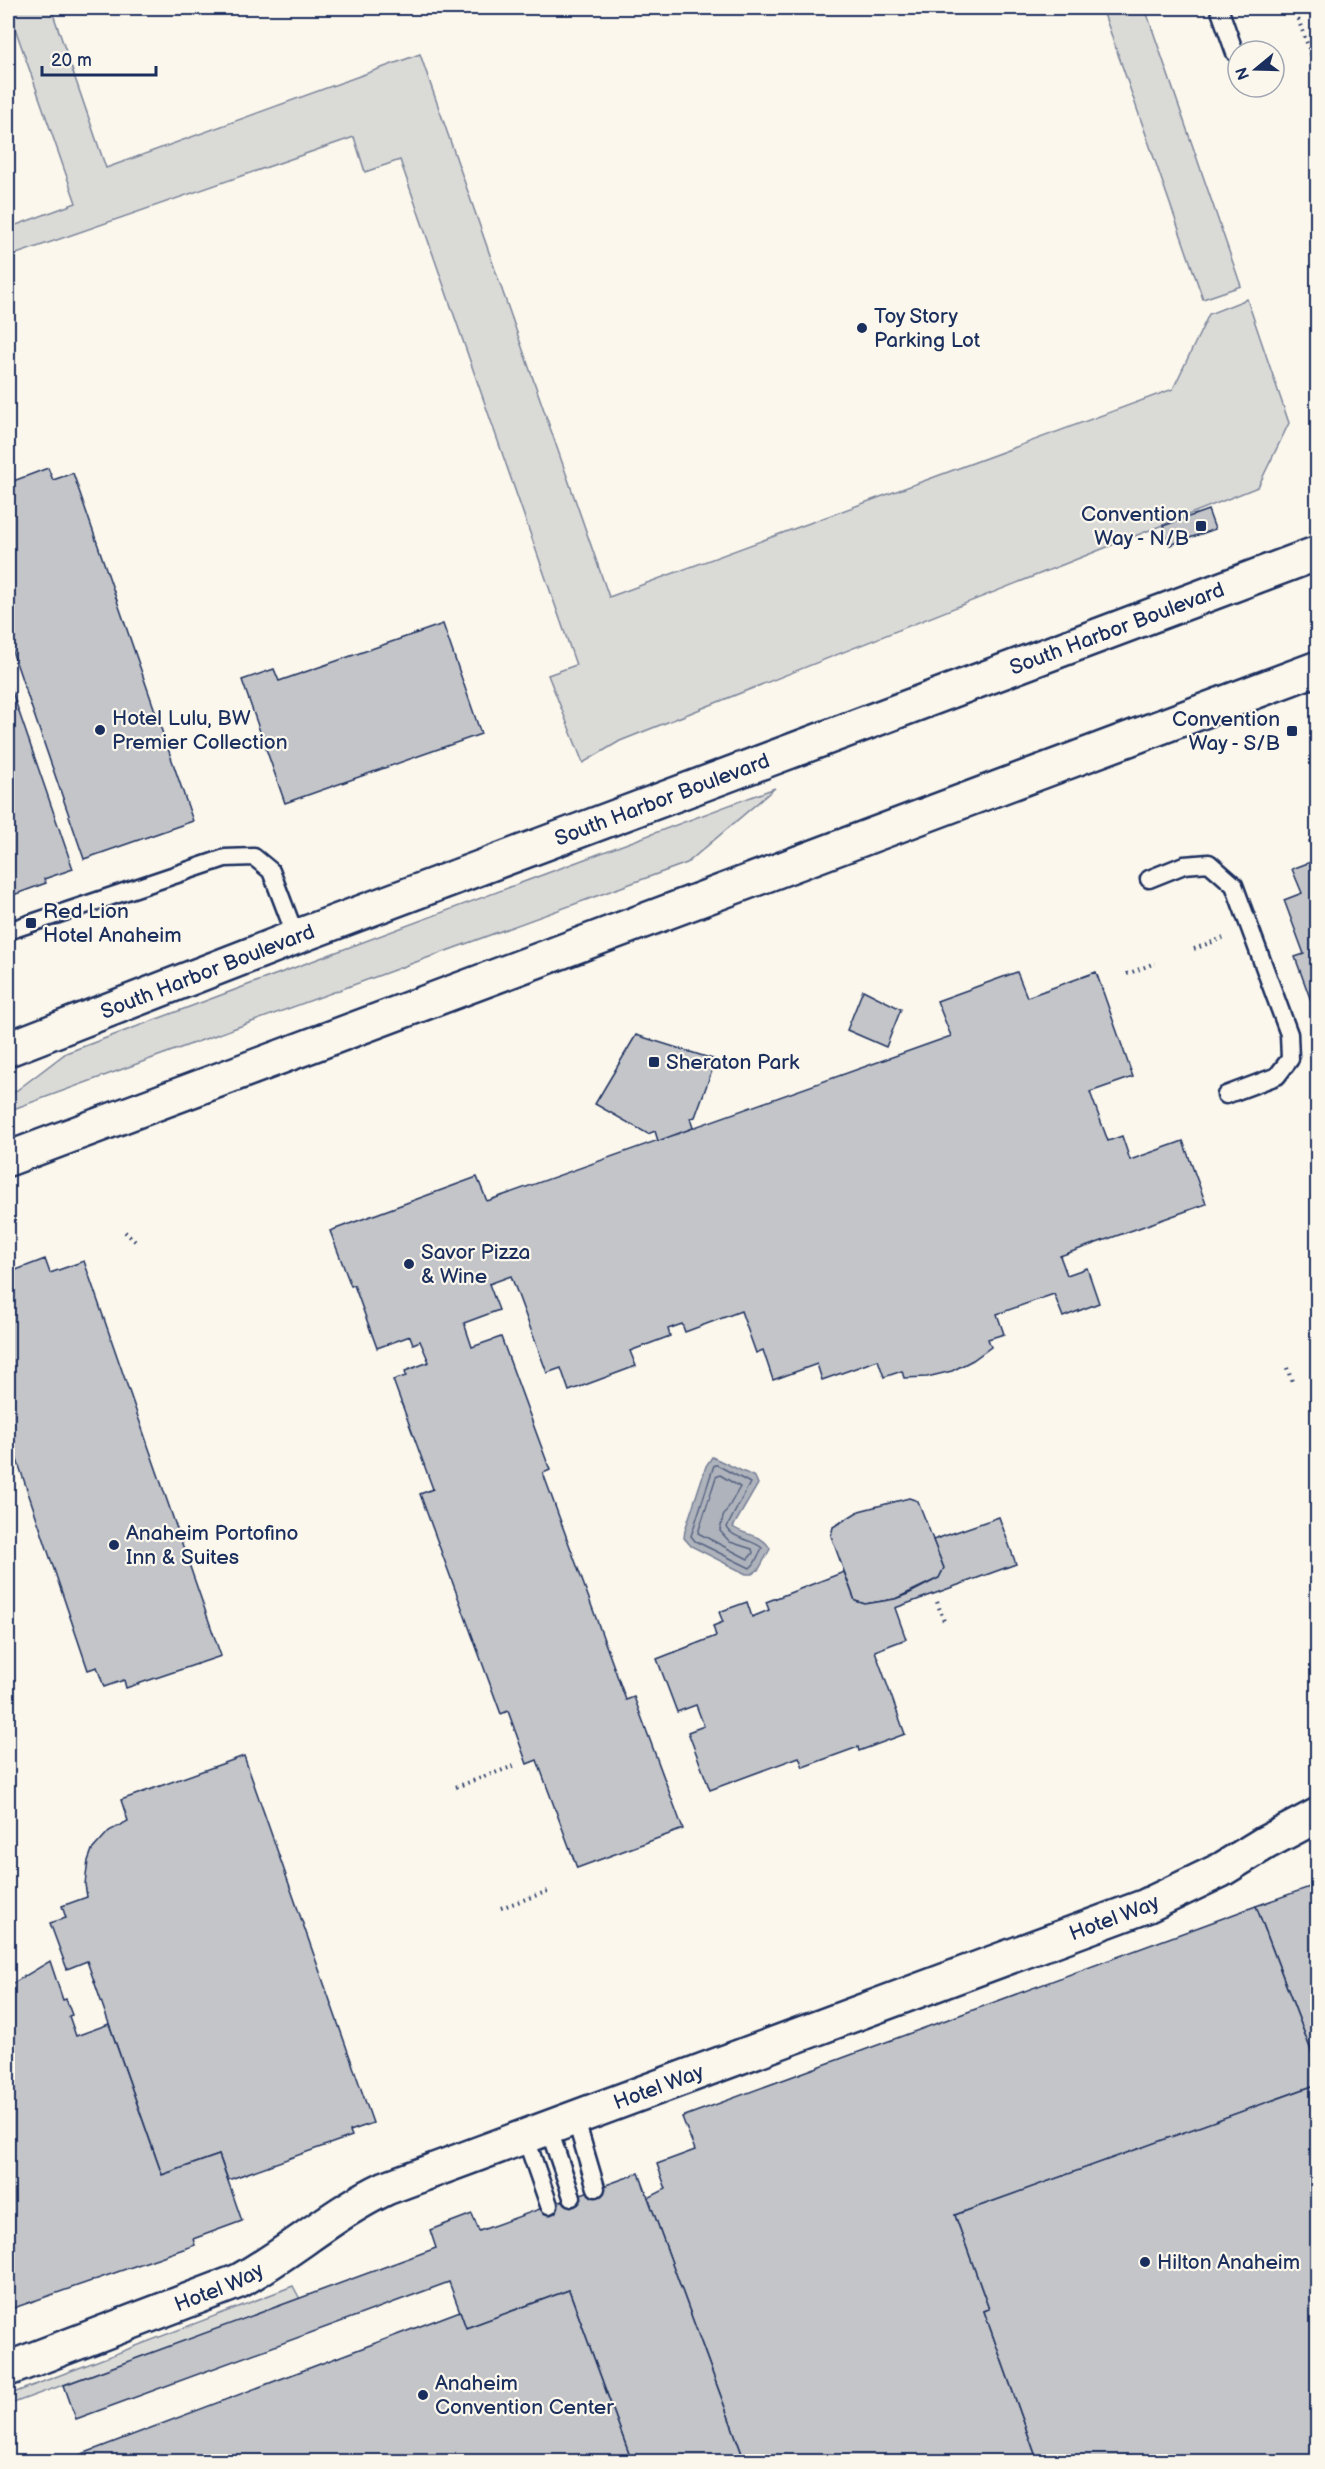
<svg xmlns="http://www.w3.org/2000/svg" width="1325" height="2469" viewBox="0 0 1325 2469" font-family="'Balsamiq Sans',sans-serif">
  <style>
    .green { fill: #dadad7; stroke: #7a849a; stroke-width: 1.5 }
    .water { fill: #afb3bb; stroke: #747e96; stroke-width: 1.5 }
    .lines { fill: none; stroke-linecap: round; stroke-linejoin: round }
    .shore { stroke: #566483; stroke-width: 1.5 }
    .building { fill: #c3c5c9; stroke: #1b2f5e; stroke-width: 1.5 }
    .lane-casing { stroke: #1b2f5e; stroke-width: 21 }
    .street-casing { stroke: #1b2f5e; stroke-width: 38 }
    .primary-casing { stroke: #1b2f5e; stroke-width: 38 }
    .path { stroke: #1b2f5e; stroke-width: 4; stroke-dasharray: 1.5 4.5; stroke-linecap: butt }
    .lane { stroke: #fbf7ec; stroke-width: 16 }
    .street { stroke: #fbf7ec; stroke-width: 33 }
    .primary { stroke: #fbf7ec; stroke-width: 33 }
    .poi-dot { fill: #1b2f5e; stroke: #fbf7ec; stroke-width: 2 }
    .labels { text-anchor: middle; stroke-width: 4.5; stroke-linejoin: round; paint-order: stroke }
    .poi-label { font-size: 21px; fill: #1b2f5e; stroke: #fbf7ec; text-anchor: start }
    .street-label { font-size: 21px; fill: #1b2f5e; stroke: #fbf7ec }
  </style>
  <rect width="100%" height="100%" fill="#fbf7ec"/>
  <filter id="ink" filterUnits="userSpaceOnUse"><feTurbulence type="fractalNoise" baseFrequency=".0167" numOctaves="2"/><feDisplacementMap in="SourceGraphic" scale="12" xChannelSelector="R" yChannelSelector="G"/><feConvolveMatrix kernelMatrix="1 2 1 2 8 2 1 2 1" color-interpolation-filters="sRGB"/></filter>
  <g filter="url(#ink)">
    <!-- green -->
    <g class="green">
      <path d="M8,8H51L106,168L420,54L609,597L1173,389L1209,314L1247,299L1289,423L1258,487L620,741L583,763L548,675L576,665L400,160L365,172L354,137L8,257V228L76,203Z"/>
      <path d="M1102,8H1145L1241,286L1203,299Z"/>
      <path d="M775,788L687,863L8,1111V1097L66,1053Z"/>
      <path d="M293,2286L300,2299L8,2405V2395Z"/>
    </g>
    <!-- water -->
    <path class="water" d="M712,1457L755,1477L758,1484L733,1527C745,1536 763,1534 770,1549L759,1569L752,1574H746L691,1546L684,1538L685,1530L706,1466Z"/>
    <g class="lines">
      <!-- shore -->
      <g class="shore">
        <path d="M714,1465H717L750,1483L727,1527C732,1539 752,1539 762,1548L754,1564L750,1568L695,1541L691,1536Z"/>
        <path d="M720,1475L740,1487L723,1517L720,1531L730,1542L752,1549L753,1553L748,1559L698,1533L716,1477Z"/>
      </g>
    </g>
    <!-- building -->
    <g class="building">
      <path d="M48,468L53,480L73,473L193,821L84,859L8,639V483Z"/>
      <path d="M1208,510L1215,529L1170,545L1163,526Z"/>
      <path d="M443,624L481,734L285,803L242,680L274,669L279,681Z"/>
      <path d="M8,680L73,869L44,879L46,883L8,897Z"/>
      <path d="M1318,838V1020L1295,957L1304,954L1284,900L1302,893L1292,869L1316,860L1309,841Z"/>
      <path d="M1017,972L1027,997L1096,972L1133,1077L1090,1092L1108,1141L1122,1136L1130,1160L1183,1141L1206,1204L1060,1256L1067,1275L1087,1268L1099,1303L1063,1317L1054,1294L997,1314L1004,1334L988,1339L991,1347L973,1360L952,1371L927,1377L904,1378L902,1371L884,1377L878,1360L822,1380L817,1364L773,1380L763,1350L756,1353L741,1311L685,1332L682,1324L668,1329L670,1336L630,1351L636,1366L569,1391L561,1368L547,1373L511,1276L489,1284L499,1310L464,1323L472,1347L501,1337L550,1470L543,1473L626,1700L634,1697L683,1829L577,1868L537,1760L527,1764L508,1711L501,1714L420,1494L433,1489L393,1380L406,1376L405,1371L429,1362L420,1341L413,1344L410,1336L377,1348L354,1285L351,1286L330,1231L477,1177L487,1201L951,1036L937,1001Z"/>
      <path d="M863,990L901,1009L886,1047L847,1030Z"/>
      <path d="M636,1035L716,1060L695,1117L690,1118L693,1128L658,1141L655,1131L648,1134L595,1104Z"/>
      <path d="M45,1259L50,1273L84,1261L221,1656L126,1688L124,1680L104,1687L97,1667L88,1670L8,1433V1273Z"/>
      <path d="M909,1498L918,1501L944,1568L939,1578L895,1599L865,1604L855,1601L831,1536L833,1527L859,1511Z"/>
      <path d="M999,1517L1016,1564L895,1608L906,1639L875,1651L905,1734L859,1751L858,1747L803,1767L799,1757L710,1790L688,1732L704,1726L696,1705L677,1712L657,1659L716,1636L713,1626L723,1622L719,1612L747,1602L752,1617L769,1610L766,1602L844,1572L855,1601L865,1604L895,1599L908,1594L939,1578L944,1568L933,1540Z"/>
      <path d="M244,1756L373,2123L350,2131L352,2136L228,2180L219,2155L162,2175L87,1961L67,1969L50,1923L66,1918L62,1906L87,1897L85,1884L88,1861L92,1850L109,1831L128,1821L121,1800Z"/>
      <path d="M1318,1884V2069L1256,1906Z"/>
      <path d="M1256,1906L1318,2069V2084L955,2215L989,2309L984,2311L1038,2462H745L648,2198L666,2189L657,2164L695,2150L682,2117Z"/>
      <path d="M50,1961L63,2000L66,1999L72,2015L69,2016L76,2036L109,2024L162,2175L219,2155L242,2221L193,2239L195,2245L8,2310V1990L11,1989L10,1985Z"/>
      <path d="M1318,2084V2462H1038L984,2311L989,2309L955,2215Z"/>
      <path d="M639,2173L745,2462H632L569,2290L466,2328L449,2282L76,2419L64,2385L436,2248L430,2230L472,2214L479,2231Z"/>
      <path d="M569,2290L632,2462H61L460,2311L466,2328Z"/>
    </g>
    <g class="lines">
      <!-- lane casing -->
      <g class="lane-casing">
        <g id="lane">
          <path d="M1219,8L1235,53"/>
          <path d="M1149,879L1184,865L1209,863L1234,885L1289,1034L1290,1059L1277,1076L1226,1095"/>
          <path d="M8,931L225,858L254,857L271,871L296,937"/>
          <path d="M575,2117L596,2188"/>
          <path d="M548,2127L572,2197"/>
          <path d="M525,2136L549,2205"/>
        </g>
      </g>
      <!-- street casing -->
      <g class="street-casing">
        <g id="street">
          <path id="s1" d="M8,2369L239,2281C290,2253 333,2213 386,2188L1146,1906L1221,1870L1265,1843L1318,1815"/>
        </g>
      </g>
      <!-- primary casing -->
      <g class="primary-casing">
        <g id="primary">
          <path id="s2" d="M8,1049L296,937L1318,553"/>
          <path d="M8,1159L1318,668"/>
        </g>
      </g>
      <!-- path -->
      <g class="path">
        <path d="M1294,8L1318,73"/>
        <path d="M1194,949L1223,938"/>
        <path d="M1127,974L1155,963"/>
        <path d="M125,1232L137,1243"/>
        <path d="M1287,1368L1293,1384"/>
        <path d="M937,1602L945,1624"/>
        <path d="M456,1787L514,1766"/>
        <path d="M501,1908L551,1890"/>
      </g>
      <!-- lane -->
      <use href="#lane" class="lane"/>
      <!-- street -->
      <use href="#street" class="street"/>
      <!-- primary -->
      <use href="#primary" class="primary"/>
    </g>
  </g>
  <!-- markers -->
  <g class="poi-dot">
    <circle cx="862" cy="328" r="6"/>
    <rect x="1195" y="520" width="12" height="12" rx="3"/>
    <circle cx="100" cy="730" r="6"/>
    <rect x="1286" y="725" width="12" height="12" rx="3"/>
    <rect x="25" y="917" width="12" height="12" rx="3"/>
    <rect x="648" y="1056" width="12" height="12" rx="3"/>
    <circle cx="409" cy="1264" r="6"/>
    <circle cx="114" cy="1545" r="6"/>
    <circle cx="1145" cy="2262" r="6"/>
    <circle cx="423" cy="2395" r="6"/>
  </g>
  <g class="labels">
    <!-- poi labels -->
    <g class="poi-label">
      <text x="874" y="323">Toy Story<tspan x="874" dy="24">Parking Lot</tspan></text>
      <text x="1189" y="521" text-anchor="end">Convention<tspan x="1189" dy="24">Way - N/B</tspan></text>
      <text x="112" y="725">Hotel Lulu, BW<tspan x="112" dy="24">Premier Collection</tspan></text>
      <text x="1280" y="726" text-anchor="end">Convention<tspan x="1280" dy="24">Way - S/B</tspan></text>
      <text x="43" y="918">Red Lion<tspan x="43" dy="24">Hotel Anaheim</tspan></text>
      <text x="666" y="1069">Sheraton Park</text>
      <text x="421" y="1259">Savor Pizza<tspan x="421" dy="24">&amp; Wine</tspan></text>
      <text x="126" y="1540">Anaheim Portofino<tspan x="126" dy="24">Inn &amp; Suites</tspan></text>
      <text x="1157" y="2269">Hilton Anaheim</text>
      <text x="435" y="2390">Anaheim<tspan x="435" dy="24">Convention Center</tspan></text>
    </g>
    <!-- street labels -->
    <g class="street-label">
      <text dy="7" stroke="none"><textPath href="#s2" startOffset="1186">South Harbor Boulevard</textPath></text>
      <text dy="7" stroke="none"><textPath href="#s2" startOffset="700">South Harbor Boulevard</textPath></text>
      <text dy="7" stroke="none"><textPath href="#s2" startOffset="214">South Harbor Boulevard</textPath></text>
      <text dy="7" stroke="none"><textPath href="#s1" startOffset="1198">Hotel Way</textPath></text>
      <text dy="7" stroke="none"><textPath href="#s1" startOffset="712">Hotel Way</textPath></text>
      <text dy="7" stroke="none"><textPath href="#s1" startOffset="226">Hotel Way</textPath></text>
    </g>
  </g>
  <!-- margin -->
  <rect width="1325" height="2469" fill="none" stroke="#fbf7ec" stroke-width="30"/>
  <rect x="15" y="15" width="1295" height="2439" fill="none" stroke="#1b2f5e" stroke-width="2" filter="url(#ink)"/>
  <!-- north arrow -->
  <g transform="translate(1256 69) rotate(251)"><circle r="28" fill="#fbf7ec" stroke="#a1a7b3" stroke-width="1.5"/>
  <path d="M0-4.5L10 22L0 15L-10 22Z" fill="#1b2f5e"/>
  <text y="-9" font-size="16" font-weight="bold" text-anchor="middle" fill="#1b2f5e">N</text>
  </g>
  <!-- scale -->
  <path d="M42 66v9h114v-9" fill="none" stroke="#1b2f5e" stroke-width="3"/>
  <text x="51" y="66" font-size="18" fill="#1b2f5e" stroke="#fbf7ec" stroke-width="4.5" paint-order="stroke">20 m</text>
</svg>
